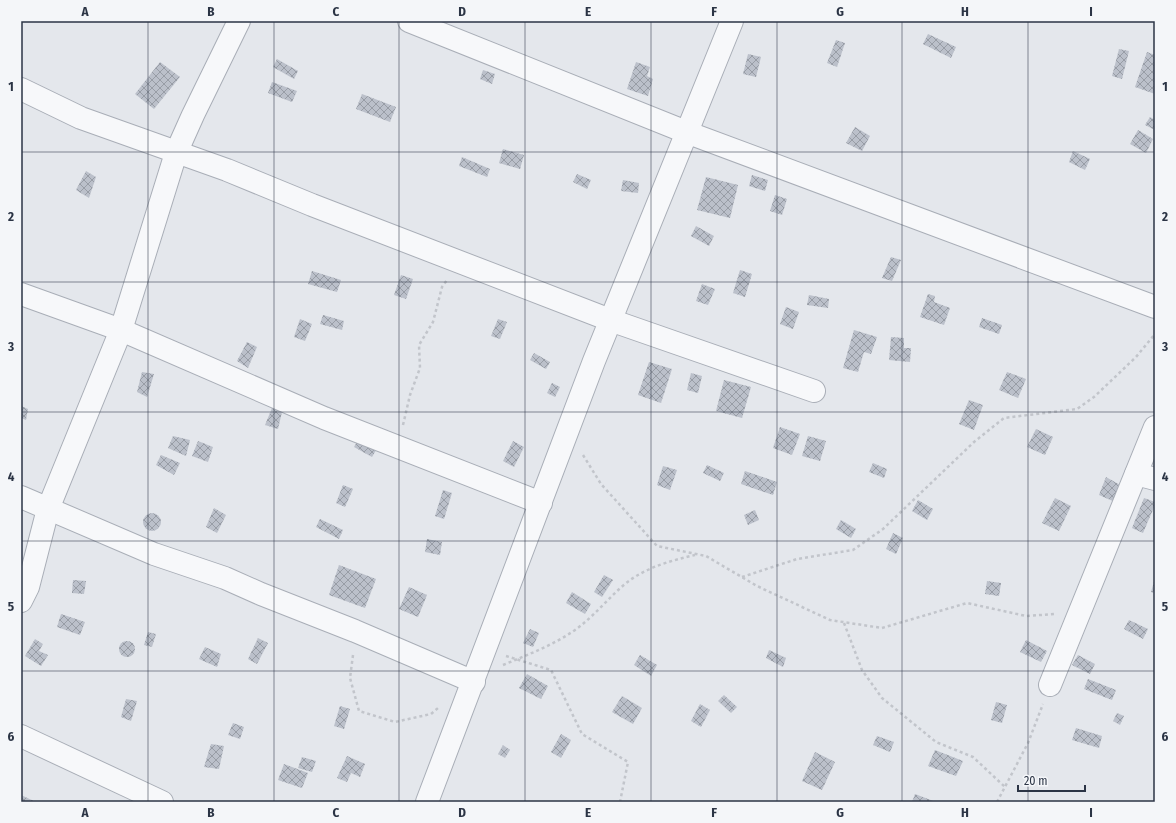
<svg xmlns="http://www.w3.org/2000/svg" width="1176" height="823" viewBox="0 0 1176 823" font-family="'Fira Sans Condensed',sans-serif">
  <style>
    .building { fill: url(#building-cross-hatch) }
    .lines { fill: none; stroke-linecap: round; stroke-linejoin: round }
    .street-casing { stroke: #a9aeb7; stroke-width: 24 }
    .path { stroke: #c2c5cb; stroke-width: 2.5; stroke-dasharray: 3 3; stroke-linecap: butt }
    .street { stroke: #f7f8fa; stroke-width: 22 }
    .grid { fill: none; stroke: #2b3445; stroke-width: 1; stroke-opacity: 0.55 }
    .neatline { fill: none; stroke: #2b3445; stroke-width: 1.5 }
    .grid-label { font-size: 13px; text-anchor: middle; font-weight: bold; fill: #2b3445 }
  </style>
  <defs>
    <pattern id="building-cross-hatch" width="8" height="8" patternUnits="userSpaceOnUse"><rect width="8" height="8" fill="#bbc0ca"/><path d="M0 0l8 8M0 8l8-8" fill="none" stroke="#989da6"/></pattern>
  </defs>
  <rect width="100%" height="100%" fill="#e4e7ec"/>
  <!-- building -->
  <g class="building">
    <path d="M928,34L956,47L951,58L923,44Z"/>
    <path d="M836,40L845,43L837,67L827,63Z"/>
    <path d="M1119,49L1129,51L1122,79L1112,76Z"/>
    <path d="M1147,52L1155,55V94L1135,87Z"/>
    <path d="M748,54L761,57L756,77L743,74Z"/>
    <path d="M277,59L298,71L294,79L273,67Z"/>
    <path d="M160,62L180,77L154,109L135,94Z"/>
    <path d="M636,62L650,67L647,76L653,79L648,96L627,89Z"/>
    <path d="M483,70L495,74L492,84L480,79Z"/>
    <path d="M272,82L297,91L292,102L268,93Z"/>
    <path d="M362,94L396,107L390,122L356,109Z"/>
    <path d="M1150,117L1155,120V130L1145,125Z"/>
    <path d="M855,127L870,136L862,151L846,143Z"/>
    <path d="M1138,130L1153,139L1146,153L1130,144Z"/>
    <path d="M503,149L524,155L520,169L499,163Z"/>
    <path d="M1073,151L1090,159L1085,170L1069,162Z"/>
    <path d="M462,157L490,169L487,177L459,166Z"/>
    <path d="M86,171L96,177L89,198L76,190Z"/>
    <path d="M577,174L591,180L587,189L573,182Z"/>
    <path d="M752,175L768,180L765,191L749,186Z"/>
    <path d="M706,177L738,185L730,218L697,210Z"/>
    <path d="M623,180L639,183L638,193L621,191Z"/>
    <path d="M775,195L787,199L782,215L770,211Z"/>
    <path d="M696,226L714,236L709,246L691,236Z"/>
    <path d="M891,257L901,260L892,281L882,278Z"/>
    <path d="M740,270L752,274L745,297L733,293Z"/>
    <path d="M312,271L341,280L337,292L308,284Z"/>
    <path d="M401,275L413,279L406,299L394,295Z"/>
    <path d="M702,284L715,289L708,305L696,301Z"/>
    <path d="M928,294L935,296L934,302L950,308L944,325L920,317Z"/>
    <path d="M809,295L829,299L828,308L807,305Z"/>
    <path d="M786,307L799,312L793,329L780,324Z"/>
    <path d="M323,315L344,321L342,330L320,324Z"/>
    <path d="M982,318L1002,325L999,334L979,327Z"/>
    <path d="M300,319L312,324L305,341L294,337Z"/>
    <path d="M498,319L507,322L500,339L491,336Z"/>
    <path d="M854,330L877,337L871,354L864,352L858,372L843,368Z"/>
    <path d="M891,337L904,338V348H911L910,362L889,360Z"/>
    <path d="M247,342L257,347L248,368L237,361Z"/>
    <path d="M534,353L550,362L546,369L530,360Z"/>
    <path d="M649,362L672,369L661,403L638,395Z"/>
    <path d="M142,372L154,374L147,397L137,392Z"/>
    <path d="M1007,372L1026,379L1018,398L999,390Z"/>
    <path d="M691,373L702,376L698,393L687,390Z"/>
    <path d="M724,380L751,387L742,418L716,411Z"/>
    <path d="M552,383L560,387L555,397L547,393Z"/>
    <path d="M969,400L983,405L974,430L959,424Z"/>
    <path d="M21,406L28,409L26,420L21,418Z"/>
    <path d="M272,408L282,412L278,429L265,425Z"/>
    <path d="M780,427L800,434L792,455L773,448Z"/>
    <path d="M1036,429L1053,437L1045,455L1027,447Z"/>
    <path d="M173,436L190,440L186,456L168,448Z"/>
    <path d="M808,436L826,441L820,461L802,456Z"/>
    <path d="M360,437L378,447L372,457L354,447Z"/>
    <path d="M198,441L213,447L208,462L192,456Z"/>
    <path d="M513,441L524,447L514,467L503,461Z"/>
    <path d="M161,455L180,463L174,475L156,465Z"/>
    <path d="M873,463L887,469L884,478L869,472Z"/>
    <path d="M707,465L724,473L720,481L703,473Z"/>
    <path d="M663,466L677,470L670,490L657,485Z"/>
    <path d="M745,471L777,482L773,495L741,484Z"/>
    <path d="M1106,477L1122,486L1115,502L1099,495Z"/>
    <path d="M343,485L353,489L345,507L336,503Z"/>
    <path d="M443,490L452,493L444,519L435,516Z"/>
    <path d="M1055,498L1071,506L1059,531L1042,523Z"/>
    <path d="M1144,498L1155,502V505L1143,533L1132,528Z"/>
    <path d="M918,500L933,509L927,520L912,511Z"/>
    <path d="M214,508L226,515L217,533L206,527Z"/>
    <path d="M755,510L759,520L748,525L744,515Z"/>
    <circle cx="152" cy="522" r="9"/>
    <path d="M320,519L343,530L339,539L316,527Z"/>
    <path d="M841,520L856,529L851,538L836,529Z"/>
    <path d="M893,533L903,538L896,554L886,549Z"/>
    <path d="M427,539L442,542L440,555L425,552Z"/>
    <path d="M339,565L376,579L365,608L329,595Z"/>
    <path d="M604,575L613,580L602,597L594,592Z"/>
    <path d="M1155,578V593L1151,592Z"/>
    <path d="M73,580L86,581L84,594L72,593Z"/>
    <path d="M987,581L1001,583L999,596L985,594Z"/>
    <path d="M409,587L427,595L418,617L399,609Z"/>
    <path d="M572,592L591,604L585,614L566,603Z"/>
    <path d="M61,614L85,622L80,635L57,627Z"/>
    <path d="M1129,620L1148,629L1143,639L1124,629Z"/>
    <path d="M530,629L539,633L533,647L523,643Z"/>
    <path d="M148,632L156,634L152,647L144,645Z"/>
    <path d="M258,638L268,643L257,664L248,659Z"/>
    <path d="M35,639L43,644L39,651L48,655L41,666L25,656Z"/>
    <path d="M1026,640L1047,651L1041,662L1020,652Z"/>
    <circle cx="127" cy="649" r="8"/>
    <path d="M205,647L221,654L217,667L199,659Z"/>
    <path d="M769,650L786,658L783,667L766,658Z"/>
    <path d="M640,655L657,665L651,676L634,665Z"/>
    <path d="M1078,655L1095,664L1090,674L1072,665Z"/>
    <path d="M527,674L548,686L541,699L519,688Z"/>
    <path d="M1088,679L1116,690L1112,700L1084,689Z"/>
    <path d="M724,695L737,707L731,713L718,701Z"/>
    <path d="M622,696L642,708L633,724L612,712Z"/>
    <path d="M126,699L137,701L131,721L121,717Z"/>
    <path d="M996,702L1007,705L1002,723L991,720Z"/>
    <path d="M700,704L710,710L701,727L691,721Z"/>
    <path d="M340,706L350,709L344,729L334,726Z"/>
    <path d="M1117,713L1124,716L1120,725L1113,721Z"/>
    <path d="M233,723L244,727L240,739L228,735Z"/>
    <path d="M1076,728L1102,736L1099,748L1072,740Z"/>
    <path d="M561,734L571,740L561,758L551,752Z"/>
    <path d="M877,736L894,742L890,752L873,745Z"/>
    <path d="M211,744L224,746L219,769L204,767Z"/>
    <path d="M503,745L510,750L505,758L498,754Z"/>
    <path d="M935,750L963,761L956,776L928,766Z"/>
    <path d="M815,752L835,762L822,790L802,781Z"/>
    <path d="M347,756L365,764L360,777L351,773L347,782L337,778Z"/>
    <path d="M302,757L316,761L312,772L298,768Z"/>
    <path d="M284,764L308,773L302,788L278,780Z"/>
    <path d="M915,794L936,802H912Z"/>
    <path d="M21,795L36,802H21Z"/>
  </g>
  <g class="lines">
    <!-- street casing -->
    <g class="street-casing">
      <g id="street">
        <path d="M409,21L686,132L1155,307"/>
        <path d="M21,89L81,118L227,170L312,205L610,320L814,391"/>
        <path d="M21,294L121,330L324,418L541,503"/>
        <path d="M1136,474L1155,479"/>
        <path d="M21,497L154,554L225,578L261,594L355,631L474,682"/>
        <path d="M21,601L28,587L48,509L121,330L176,153L193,115L239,21"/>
        <path d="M1050,685L1155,427"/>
        <path d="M21,736L162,802"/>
        <path d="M427,802L594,361L732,21"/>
      </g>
    </g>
    <!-- path -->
    <g class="path">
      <path d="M403,425L410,395L420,368L419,345L433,322L442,287L447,280"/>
      <path d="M583,455L601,484L657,546L706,556L757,586L830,620L882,628L967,603L1026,616L1055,614"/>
      <path d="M742,577L797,559L853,550L883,529L974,442L1004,418L1077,409L1094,397L1136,357L1155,334"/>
      <path d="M844,623L862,670L882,698L936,742L973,757L1005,787"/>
      <path d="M353,655L350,678L359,711L395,722L431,714L438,708"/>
      <path d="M506,656L551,670L582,734L628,762L620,802"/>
      <path d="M503,665C527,655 551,646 572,632C593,618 607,599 625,584C646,567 670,561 695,555"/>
      <path d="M997,802L1028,743L1043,704"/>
    </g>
    <!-- street -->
    <use href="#street" class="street"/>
  </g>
  <!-- grid -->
  <path class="grid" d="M148,21V802M274,21V802M399,21V802M525,21V802M651,21V802M777,21V802M902,21V802M1028,21V802M21,152H1155M21,282H1155M21,412H1155M21,541H1155M21,671H1155"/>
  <!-- border -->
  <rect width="1176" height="823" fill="none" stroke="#f4f6f9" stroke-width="44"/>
  <!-- scale -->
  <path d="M1018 785v6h67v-6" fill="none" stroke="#2b3445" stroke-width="2"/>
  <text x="1024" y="785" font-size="12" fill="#2b3445" stroke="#f4f6f9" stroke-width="3" paint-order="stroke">20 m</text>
  <rect x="22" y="22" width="1132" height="779" class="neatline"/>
  <g class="grid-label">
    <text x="85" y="16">A</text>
    <text x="211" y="16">B</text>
    <text x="336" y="16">C</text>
    <text x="462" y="16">D</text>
    <text x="588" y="16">E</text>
    <text x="714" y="16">F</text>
    <text x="840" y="16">G</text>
    <text x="965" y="16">H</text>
    <text x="1091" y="16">I</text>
    <text x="11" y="91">1</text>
    <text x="1165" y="91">1</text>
    <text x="11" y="221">2</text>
    <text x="1165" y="221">2</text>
    <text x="11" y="351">3</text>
    <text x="1165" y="351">3</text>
    <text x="11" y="481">4</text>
    <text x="1165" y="481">4</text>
    <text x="11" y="611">5</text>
    <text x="1165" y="611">5</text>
    <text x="11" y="741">6</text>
    <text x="1165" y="741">6</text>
    <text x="85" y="817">A</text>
    <text x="211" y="817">B</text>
    <text x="336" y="817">C</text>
    <text x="462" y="817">D</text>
    <text x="588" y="817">E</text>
    <text x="714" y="817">F</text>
    <text x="840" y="817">G</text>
    <text x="965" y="817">H</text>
    <text x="1091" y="817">I</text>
  </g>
</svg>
